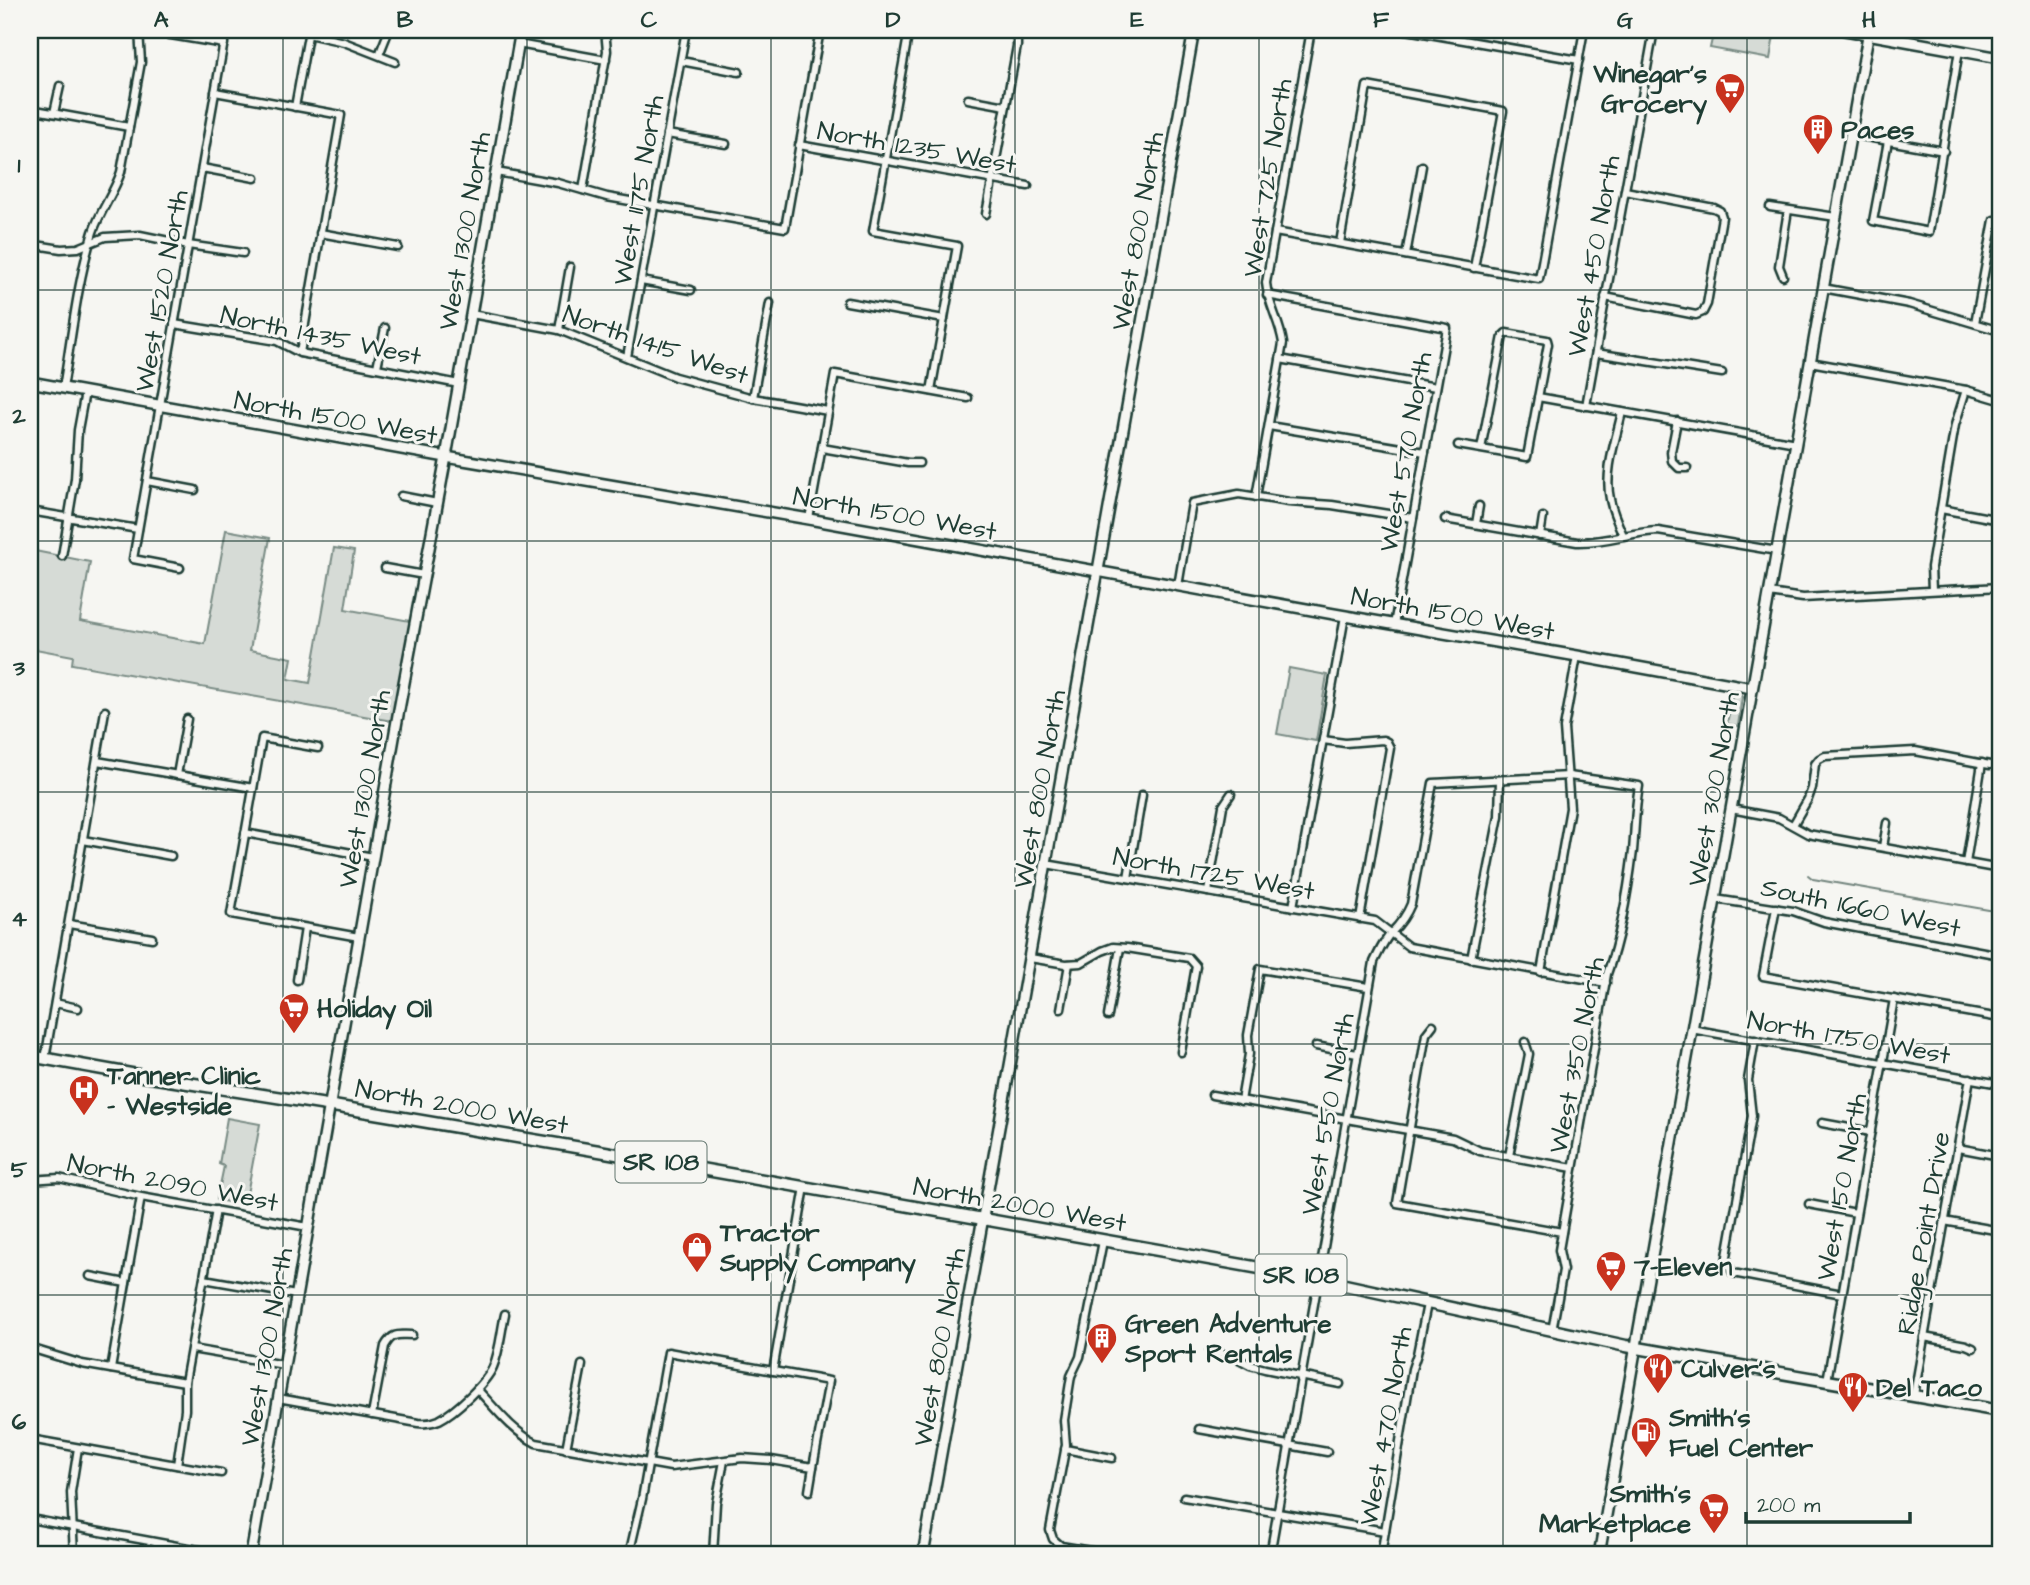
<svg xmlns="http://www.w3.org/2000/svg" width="2030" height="1585" viewBox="0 0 2030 1585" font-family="'Architects Daughter',sans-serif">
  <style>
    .green { fill: #d6dbd6; stroke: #7a8c85; stroke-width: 2 }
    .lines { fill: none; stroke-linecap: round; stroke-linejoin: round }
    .stream { stroke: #72847d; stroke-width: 2 }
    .street-casing { stroke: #1f3d34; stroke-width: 11 }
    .secondary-casing { stroke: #1f3d34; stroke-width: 14 }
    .primary-casing { stroke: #1f3d34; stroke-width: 15 }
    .street { stroke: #f6f6f2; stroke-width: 6 }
    .secondary { stroke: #f6f6f2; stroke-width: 9 }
    .primary { stroke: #f6f6f2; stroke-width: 10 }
    .grid { fill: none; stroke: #1f3d34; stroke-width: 2; stroke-opacity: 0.55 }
    .labels { text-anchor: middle; stroke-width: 6; stroke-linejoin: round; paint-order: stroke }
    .shield { fill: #f6f6f2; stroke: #60746d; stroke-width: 2 }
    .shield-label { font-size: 24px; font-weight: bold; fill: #1f3d34 }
    .poi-label { font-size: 26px; font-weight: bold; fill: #1f3d34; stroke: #f6f6f2; text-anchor: start }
    .street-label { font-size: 26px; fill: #1f3d34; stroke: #f6f6f2 }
    .neatline { fill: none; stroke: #1f3d34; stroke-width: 2.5 }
    .grid-label { font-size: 23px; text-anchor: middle; font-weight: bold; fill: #1f3d34 }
  </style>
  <rect width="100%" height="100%" fill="#f6f6f2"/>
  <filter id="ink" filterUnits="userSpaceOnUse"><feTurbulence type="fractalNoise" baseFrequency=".0143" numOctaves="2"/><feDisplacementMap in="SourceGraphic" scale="14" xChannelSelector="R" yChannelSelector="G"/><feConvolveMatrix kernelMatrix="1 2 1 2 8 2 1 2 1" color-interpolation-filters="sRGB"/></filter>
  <g filter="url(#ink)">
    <!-- green -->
    <g class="green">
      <path d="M1714,30H1775L1770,59L1710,48Z"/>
      <path d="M226,530L270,538L250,650L292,658L288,679L310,683L334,548L354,551L345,609L410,621L392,721L72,664L73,656L30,648V550L90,562L80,621L205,644Z"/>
      <path d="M1289,668L1327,675L1316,741L1277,734Z"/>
      <path d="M1733,692H1738L1742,697L1738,726L1727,724Z"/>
      <path d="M227,1118L260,1124L245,1205L217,1200L224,1166L219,1164Z"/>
    </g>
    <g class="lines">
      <!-- stream -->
      <path class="stream" d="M1808,875L1813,879L2000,912"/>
      <!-- street casing -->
      <g class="street-casing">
        <g id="street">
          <path d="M141,30L224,44"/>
          <path d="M909,30L873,231L957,246L931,391"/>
          <path d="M999,30L1017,33"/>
          <path d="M1406,30L1579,60"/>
          <path d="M308,34L344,42L395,62"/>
          <path d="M518,44L606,60"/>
          <path d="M379,55L389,30"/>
          <path d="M681,61L739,72"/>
          <path d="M215,92L341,115L300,353"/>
          <path d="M968,99L1006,106"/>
          <path d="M295,107L309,30"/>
          <path d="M30,109L129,127"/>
          <path d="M54,113L60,86"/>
          <path d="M667,134L726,144"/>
          <path d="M1850,134L1944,151"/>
          <path d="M1888,141L1873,221L1929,232L1959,50"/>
          <path d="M799,145L1028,186"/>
          <path d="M202,168L255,178"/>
          <path d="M496,172L558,183L607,197L785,228L820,30"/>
          <path d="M583,190L607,51L605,30"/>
          <path d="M1770,207L1836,217"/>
          <path d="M986,214L1017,46V30"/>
          <path d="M1275,232L1539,279L1584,30"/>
          <path d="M320,233L398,247"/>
          <path d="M1340,243L1367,86L1503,111L1474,268"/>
          <path d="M30,244L61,249L78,248L105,237L140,235L188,245L243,253"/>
          <path d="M1406,255L1422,166"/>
          <path d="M1783,276L1779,266L1788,210"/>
          <path d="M641,281L691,290"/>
          <path d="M1823,288L1909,304L2000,331"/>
          <path d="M1267,295L1447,328L1394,625"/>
          <path d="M1605,297L1696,315L1703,312L1707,304L1722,217L1720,211L1714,208L1625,191"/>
          <path d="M847,302L944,319"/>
          <path d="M471,314L559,330L675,377L753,398L828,411"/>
          <path d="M1975,323L1994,220L2000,221"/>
          <path d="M174,324L277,341L300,353L459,384"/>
          <path d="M559,330L570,267"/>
          <path d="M1596,353L1722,373"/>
          <path d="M627,357L686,30"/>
          <path d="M1280,359L1436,387"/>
          <path d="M1810,362L1966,390L2000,400"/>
          <path d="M377,367L385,328"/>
          <path d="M63,388C72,336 77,282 93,232C100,211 114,193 121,172L141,62L139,30"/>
          <path d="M1538,397L1796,443"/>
          <path d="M753,398L770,303"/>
          <path d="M1586,406L1654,30"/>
          <path d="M1622,412C1616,439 1604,472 1610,499C1612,511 1618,524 1623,535"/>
          <path d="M1677,421L1671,452L1672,461L1679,468H1687"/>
          <path d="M1269,426L1425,452"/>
          <path d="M1458,445C1482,449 1504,453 1527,457L1548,344L1547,340L1506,333L1503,336L1481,449"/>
          <path d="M822,448L908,463H919"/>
          <path d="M147,481L195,490"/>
          <path d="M401,496L437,503"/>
          <path d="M1256,497L1283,343C1280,322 1268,304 1266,283L1311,30"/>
          <path d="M1941,509L2000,520"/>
          <path d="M30,511L138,529"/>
          <path d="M809,519L835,374L968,398"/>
          <path d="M1445,519L1577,542C1606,543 1630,532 1658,531L1777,551"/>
          <path d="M1476,524L1479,506"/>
          <path d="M1540,536L1543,517"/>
          <path d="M62,556L75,479L78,430L85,392"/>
          <path d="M180,568L133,559L226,30"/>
          <path d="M385,568L424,575"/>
          <path d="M1178,586L1192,503L1239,494L1289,502L1332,505L1413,518"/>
          <path d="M1932,590L1931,567L1955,425L1966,390"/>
          <path d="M1769,593L1803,598L2000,587"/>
          <path d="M1323,740L1345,743L1383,740L1387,742L1390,748L1360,919"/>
          <path d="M318,748L262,738L231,914L359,937"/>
          <path d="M97,761L253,788"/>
          <path d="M177,775L187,719"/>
          <path d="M1731,809L1779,818L1808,834L2000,869"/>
          <path d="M1793,825L1808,799L1812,788L1815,764L1819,759L1825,756L1915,751L1990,765"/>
          <path d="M245,833L373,857"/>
          <path d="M83,840L171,856"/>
          <path d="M1883,847L1887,823"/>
          <path d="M1966,863L1982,763"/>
          <path d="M1046,864L1375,921L1409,947L1606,983"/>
          <path d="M1128,878L1142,795"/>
          <path d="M1208,892L1223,806L1231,794"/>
          <path d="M1715,899L1793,911L1824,922L2000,955"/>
          <path d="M1293,907L1345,616"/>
          <path d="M1776,908L1763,976L2000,1018"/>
          <path d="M69,924L152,938"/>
          <path d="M1030,958L1066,964L1081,963L1102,951L1113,947L1127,948L1189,958L1196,966L1181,1052"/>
          <path d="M1471,959L1499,816L1500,780"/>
          <path d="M1541,972L1570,808L1564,728L1577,656"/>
          <path d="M297,980L305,928"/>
          <path d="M55,1003L78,1008"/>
          <path d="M1061,1009L1069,964"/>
          <path d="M1108,1016L1120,948"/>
          <path d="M1433,1025L1426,1034L1397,1203L1562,1232"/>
          <path d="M1691,1029L2000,1084"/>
          <path d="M1755,1040L1748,1080L1752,1116L1726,1262L1733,1273L1842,1294"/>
          <path d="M1316,1046L1357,1054"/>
          <path d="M45,1059L105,711"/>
          <path d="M1212,1095L1453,1138L1480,1151L1573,1168"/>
          <path d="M1241,1101L1249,1054L1248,1035L1260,969L1368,987"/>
          <path d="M1822,1123L1871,1132"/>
          <path d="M1958,1148L2000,1156"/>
          <path d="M1509,1156L1529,1054L1525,1042"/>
          <path d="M30,1180L59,1178L141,1197L308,1227"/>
          <path d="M1809,1204L1856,1213"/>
          <path d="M1944,1221L1995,1230"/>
          <path d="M1103,1241L1080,1357L1071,1376L1064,1420L1066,1445L1050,1530L1053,1539L1061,1546L1114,1555"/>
          <path d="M90,1276L126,1283"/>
          <path d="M204,1279L296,1295"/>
          <path d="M1924,1337L1966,1345L1973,1348"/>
          <path d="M30,1348L82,1364L185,1382"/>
          <path d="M192,1349L284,1365"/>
          <path d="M1210,1351L1235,1357L1250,1365L1265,1369L1340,1384"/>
          <path d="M111,1369L141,1197"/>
          <path d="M773,1371L805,1187"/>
          <path d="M1827,1381L1894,999"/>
          <path d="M477,1389C495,1408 512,1431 536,1443L671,1467L742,1458L771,1460L813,1467L809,1491"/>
          <path d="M1914,1395L1970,1078"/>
          <path d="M278,1398L418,1423C425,1424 432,1423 439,1420C455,1412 486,1383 493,1367C500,1351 501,1331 505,1314"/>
          <path d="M372,1415L385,1346C393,1332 398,1335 412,1335"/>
          <path d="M1199,1429L1327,1452"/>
          <path d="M30,1439L221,1473"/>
          <path d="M566,1449L582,1365"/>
          <path d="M1065,1449L1112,1458"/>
          <path d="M177,1465L185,1410V1382L216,1210"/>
          <path d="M1184,1497L1385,1531"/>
          <path d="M30,1519L204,1551L203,1555"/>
          <path d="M713,1553L725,1555"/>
          <path d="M74,1555L71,1492L78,1448"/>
          <path d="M629,1555L642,1499L668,1352L829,1381L813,1467"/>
          <path d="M713,1555L716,1503L724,1461"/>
          <path d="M1270,1555L1374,962C1379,952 1384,940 1392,932C1401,923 1406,916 1411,904L1433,783L1569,776L1639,786C1635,808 1635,830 1633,851C1628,892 1621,935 1607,974L1559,1250L1563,1270L1552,1331"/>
          <path d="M1381,1555L1412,1369L1417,1354L1427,1304"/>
        </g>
      </g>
      <!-- secondary casing -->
      <g class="secondary-casing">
        <g id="secondary">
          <path d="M1845,30L2000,58"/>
          <path d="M30,382L446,457L809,519L1334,614L1577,656L1752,688"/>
          <path d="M251,1555L398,715L446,457L521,30"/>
          <path d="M923,1555L1194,30"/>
          <path d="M1599,1555L1869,30"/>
        </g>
      </g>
      <!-- primary casing -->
      <g class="primary-casing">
        <path id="primary" d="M30,1056L131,1074L339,1107L605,1152L1299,1275L1626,1346L2000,1411"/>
      </g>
      <!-- street -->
      <use href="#street" class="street"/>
      <!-- secondary -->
      <use href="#secondary" class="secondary"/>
      <!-- primary -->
      <use href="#primary" class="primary"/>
    </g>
  </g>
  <!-- grid -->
  <path class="grid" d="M283,30V1555M527,30V1555M771,30V1555M1015,30V1555M1259,30V1555M1503,30V1555M1747,30V1555M30,290H2000M30,541H2000M30,792H2000M30,1044H2000M30,1295H2000"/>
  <!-- icons -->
  <defs>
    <g id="supermarket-pin" transform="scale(1.575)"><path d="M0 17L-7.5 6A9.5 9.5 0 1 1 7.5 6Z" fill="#c8321e" stroke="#f6f6f2"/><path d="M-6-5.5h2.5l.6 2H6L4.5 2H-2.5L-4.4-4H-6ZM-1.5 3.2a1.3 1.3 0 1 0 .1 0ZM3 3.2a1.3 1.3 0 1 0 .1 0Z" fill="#fff"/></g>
    <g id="building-pin" transform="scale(1.575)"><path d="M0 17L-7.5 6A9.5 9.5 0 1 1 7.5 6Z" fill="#c8321e" stroke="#f6f6f2"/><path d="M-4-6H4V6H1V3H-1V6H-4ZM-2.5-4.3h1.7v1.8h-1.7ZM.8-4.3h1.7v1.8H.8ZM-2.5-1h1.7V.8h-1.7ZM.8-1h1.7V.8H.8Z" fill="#fff"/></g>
    <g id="hospital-pin" transform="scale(1.575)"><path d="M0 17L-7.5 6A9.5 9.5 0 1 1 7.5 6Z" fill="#c8321e" stroke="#f6f6f2"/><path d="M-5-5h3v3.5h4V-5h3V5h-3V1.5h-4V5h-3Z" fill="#fff"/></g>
    <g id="shop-pin" transform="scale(1.575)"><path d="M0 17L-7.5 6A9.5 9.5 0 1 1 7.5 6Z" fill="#c8321e" stroke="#f6f6f2"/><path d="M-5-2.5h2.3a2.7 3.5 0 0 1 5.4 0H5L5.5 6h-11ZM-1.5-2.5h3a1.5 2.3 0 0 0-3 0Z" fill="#fff"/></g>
    <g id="restaurant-pin" transform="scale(1.575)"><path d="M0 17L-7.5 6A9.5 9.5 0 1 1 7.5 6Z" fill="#c8321e" stroke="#f6f6f2"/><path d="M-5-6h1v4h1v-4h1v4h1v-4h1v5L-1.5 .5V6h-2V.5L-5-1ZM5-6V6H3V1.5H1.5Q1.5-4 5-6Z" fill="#fff"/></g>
    <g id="fuel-pin" transform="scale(1.575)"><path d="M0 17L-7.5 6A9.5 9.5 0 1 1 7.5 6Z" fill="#c8321e" stroke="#f6f6f2"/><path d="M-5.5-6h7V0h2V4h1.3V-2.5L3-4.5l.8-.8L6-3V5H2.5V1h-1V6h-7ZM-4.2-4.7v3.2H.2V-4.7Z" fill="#fff"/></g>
  </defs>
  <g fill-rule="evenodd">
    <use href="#supermarket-pin" x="1730" y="88"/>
    <use href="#building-pin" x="1818" y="129"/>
    <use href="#supermarket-pin" x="294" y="1008"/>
    <use href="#hospital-pin" x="84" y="1090"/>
    <use href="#shop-pin" x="697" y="1247"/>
    <use href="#supermarket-pin" x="1611" y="1266"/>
    <use href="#building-pin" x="1102" y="1338"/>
    <use href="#restaurant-pin" x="1658" y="1368"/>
    <use href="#restaurant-pin" x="1853" y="1387"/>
    <use href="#fuel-pin" x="1646" y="1432"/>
    <use href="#supermarket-pin" x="1714" y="1508"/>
  </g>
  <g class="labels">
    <!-- shield labels -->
    <g class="shield">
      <rect x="615.5" y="1141.5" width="91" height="41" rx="5"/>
      <rect x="1255.5" y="1254.5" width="91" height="41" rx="5"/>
    </g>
    <g class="shield-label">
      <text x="661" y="1170">SR 108</text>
      <text x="1301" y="1283">SR 108</text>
    </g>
    <!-- poi labels -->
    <g class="poi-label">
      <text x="1707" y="82" text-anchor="end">Winegar's<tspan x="1707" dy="30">Grocery</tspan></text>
      <text x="1841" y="138">Paces</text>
      <text x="317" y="1017">Holiday Oil</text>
      <text x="107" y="1084">Tanner Clinic<tspan x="107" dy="30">- Westside</tspan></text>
      <text x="720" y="1241">Tractor<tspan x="720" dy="30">Supply Company</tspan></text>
      <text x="1634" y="1275">7-Eleven</text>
      <text x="1125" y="1332">Green Adventure<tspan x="1125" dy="30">Sport Rentals</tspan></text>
      <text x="1681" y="1377">Culver's</text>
      <text x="1876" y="1396">Del Taco</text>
      <text x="1669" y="1426">Smith's<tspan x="1669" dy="30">Fuel Center</tspan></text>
      <text x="1691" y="1502" text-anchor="end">Smith's<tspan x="1691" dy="30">Marketplace</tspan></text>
    </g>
    <!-- street labels -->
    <g class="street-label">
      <text transform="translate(917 147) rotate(10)" y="9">North 1235 West</text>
      <text transform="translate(1267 178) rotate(-81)" y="9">West 725 North</text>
      <text transform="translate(638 190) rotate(-80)" y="9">West 1175 North</text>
      <text transform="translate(464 231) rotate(-80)" y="9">West 1300 North</text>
      <text transform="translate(1137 231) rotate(-80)" y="9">West 800 North</text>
      <text transform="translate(1593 256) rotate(-80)" y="9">West 450 North</text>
      <text transform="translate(161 291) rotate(-80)" y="9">West 1520 North</text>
      <text transform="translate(321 335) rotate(12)" y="9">North 1435 West</text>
      <text transform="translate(656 344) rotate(19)" y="9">North 1415 West</text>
      <text transform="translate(336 417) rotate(10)" y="9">North 1500 West</text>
      <text transform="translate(1405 452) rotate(-80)" y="9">West 570 North</text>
      <text transform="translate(895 513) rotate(10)" y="9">North 1500 West</text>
      <text transform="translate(1453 613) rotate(10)" y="9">North 1500 West</text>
      <text transform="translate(364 789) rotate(-80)" y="9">West 1300 North</text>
      <text transform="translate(1039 789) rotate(-80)" y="9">West 800 North</text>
      <text transform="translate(1713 789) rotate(-80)" y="9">West 300 North</text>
      <text transform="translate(1214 873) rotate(10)" y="9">North 1725 West</text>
      <text transform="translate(1861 907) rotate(12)" y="9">South 1660 West</text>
      <text transform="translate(1849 1037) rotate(10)" y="9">North 1750 West</text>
      <text transform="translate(1576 1055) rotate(-79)" y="9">West 350 North</text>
      <text transform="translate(462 1106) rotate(10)" y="9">North 2000 West</text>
      <text transform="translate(1327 1114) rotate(-80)" y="9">West 550 North</text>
      <text transform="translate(173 1182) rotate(11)" y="9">North 2090 West</text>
      <text transform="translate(1841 1187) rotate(-80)" y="9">West 150 North</text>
      <text transform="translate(1020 1204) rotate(10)" y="9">North 2000 West</text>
      <text transform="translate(1923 1233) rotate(-80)" y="9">Ridge Point Drive</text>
      <text transform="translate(266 1347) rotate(-80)" y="9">West 1300 North</text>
      <text transform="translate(939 1347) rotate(-80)" y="9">West 800 North</text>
      <text transform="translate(1385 1426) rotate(-80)" y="9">West 470 North</text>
    </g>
  </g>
  <!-- margin -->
  <rect width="2030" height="1585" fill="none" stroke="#f6f6f2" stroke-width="77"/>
  <!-- scale -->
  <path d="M1746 1512v10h164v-10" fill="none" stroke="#1f3d34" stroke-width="3.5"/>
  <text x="1757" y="1512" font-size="21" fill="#1f3d34" stroke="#f6f6f2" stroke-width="5" paint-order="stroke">200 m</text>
  <rect x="38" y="38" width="1954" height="1508" class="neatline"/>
  <g class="grid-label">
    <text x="161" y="27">A</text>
    <text x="405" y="27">B</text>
    <text x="649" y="27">C</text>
    <text x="893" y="27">D</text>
    <text x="1137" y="27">E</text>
    <text x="1381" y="27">F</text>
    <text x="1625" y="27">G</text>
    <text x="1869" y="27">H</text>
    <text x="19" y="172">1</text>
    <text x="19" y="423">2</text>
    <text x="19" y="675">3</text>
    <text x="19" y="926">4</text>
    <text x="19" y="1177">5</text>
    <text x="19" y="1429">6</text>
  </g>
</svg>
